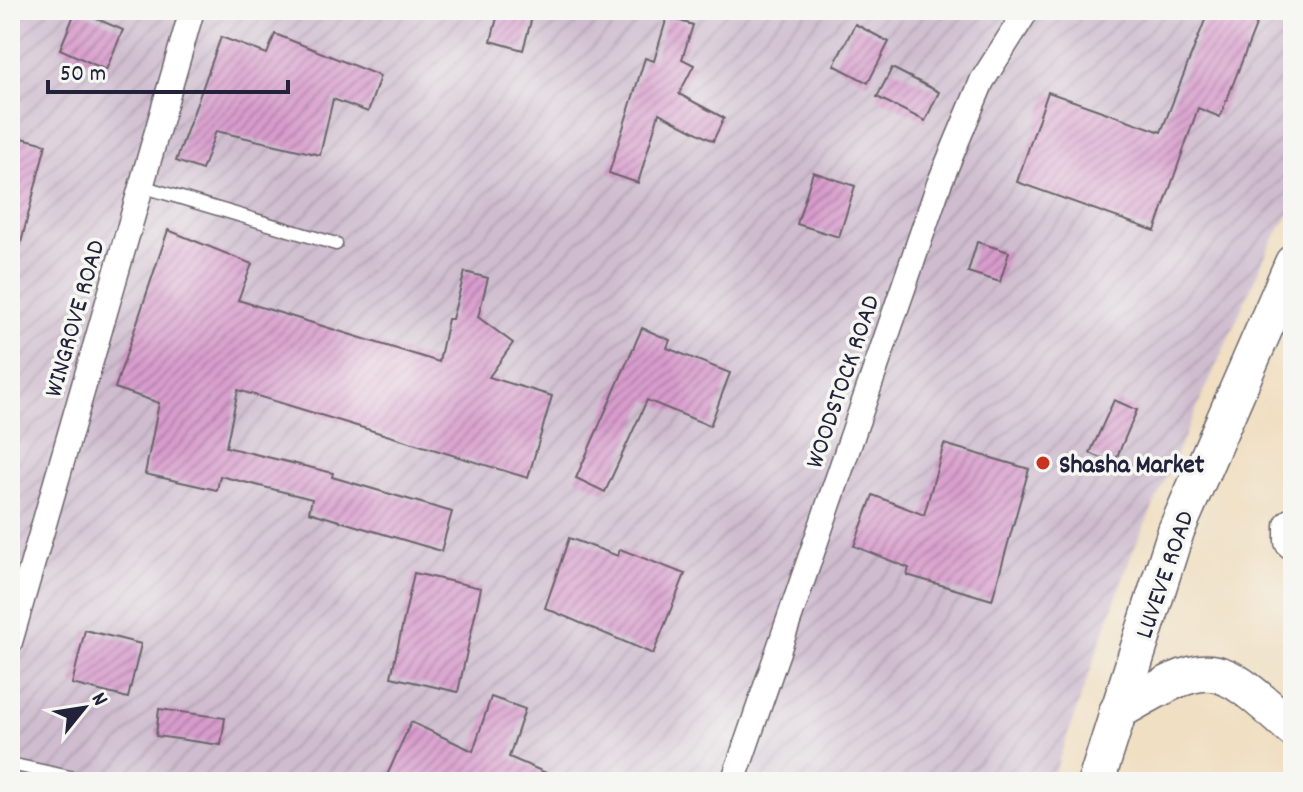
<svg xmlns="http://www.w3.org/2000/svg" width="1303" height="792" viewBox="0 0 1303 792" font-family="Dekko,sans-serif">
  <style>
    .industrial { fill: url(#industrial-furrows) }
    .building { fill: url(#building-hatch) }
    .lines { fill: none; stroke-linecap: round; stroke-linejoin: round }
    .lane-casing { stroke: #6a646a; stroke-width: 15 }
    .street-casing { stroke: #6a646a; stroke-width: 27 }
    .secondary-casing { stroke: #6a646a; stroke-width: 39 }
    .lane { stroke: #fff; stroke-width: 12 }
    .street { stroke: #fff; stroke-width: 24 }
    .secondary { stroke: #fff; stroke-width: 36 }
    .poi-dot { fill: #c8321e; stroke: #f6f6f2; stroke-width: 3 }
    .labels { text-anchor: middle; stroke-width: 7; stroke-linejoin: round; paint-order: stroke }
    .street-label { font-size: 26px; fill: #22223b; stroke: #f6f6f2 }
    .poi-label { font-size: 26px; font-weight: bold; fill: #22223b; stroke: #f6f6f2; text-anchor: start }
  </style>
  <defs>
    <pattern id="industrial-furrows" width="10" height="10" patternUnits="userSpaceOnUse" patternTransform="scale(2)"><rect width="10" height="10" fill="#cfbdcf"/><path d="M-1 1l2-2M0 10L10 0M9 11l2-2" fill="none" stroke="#b1a2b3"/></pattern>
    <pattern id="building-hatch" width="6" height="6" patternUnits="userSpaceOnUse" patternTransform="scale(2)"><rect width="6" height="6" fill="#d89ccc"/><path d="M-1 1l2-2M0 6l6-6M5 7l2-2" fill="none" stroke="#af7fa7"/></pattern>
  </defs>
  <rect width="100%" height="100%" fill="#f6f6f2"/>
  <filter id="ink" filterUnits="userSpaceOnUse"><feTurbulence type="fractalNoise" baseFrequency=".0125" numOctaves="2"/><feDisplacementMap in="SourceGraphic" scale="16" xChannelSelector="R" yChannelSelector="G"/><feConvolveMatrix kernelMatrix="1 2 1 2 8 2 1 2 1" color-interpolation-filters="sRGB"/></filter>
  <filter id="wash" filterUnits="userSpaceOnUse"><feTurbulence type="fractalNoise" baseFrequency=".006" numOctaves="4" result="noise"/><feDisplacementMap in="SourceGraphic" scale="32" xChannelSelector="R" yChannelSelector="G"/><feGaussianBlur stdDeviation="1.8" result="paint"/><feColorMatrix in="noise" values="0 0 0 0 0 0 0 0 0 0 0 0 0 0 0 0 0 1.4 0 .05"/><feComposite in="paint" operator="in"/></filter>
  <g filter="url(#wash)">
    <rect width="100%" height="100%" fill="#f0dfc2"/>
    <!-- industrial -->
    <path class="industrial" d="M10,10H1293V208L1270,245L1130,558L1051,782H10Z"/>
    <g id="blocks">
      <!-- building -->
      <g class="building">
        <path d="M76,10L123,30L106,70L60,49Z"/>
        <path d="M499,10H534L523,50L491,41Z"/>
        <path d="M1209,10H1262L1220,117L1198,108L1155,231L1017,182L1048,92L1161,132Z"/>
        <path d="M667,17L693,25L682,59L694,65L679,94L724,118L713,141L659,113L638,183L609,173L645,58L654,61Z"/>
        <path d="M855,24L889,42L868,83L834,65Z"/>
        <path d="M275,34L380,76L368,112L333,99L320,155L216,131L202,170L176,161L221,37L267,54Z"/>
        <path d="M892,68L939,92L925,121L877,97Z"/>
        <path d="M10,135L46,144L19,251L10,250Z"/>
        <path d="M813,172L855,186L839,237L797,224Z"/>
        <path d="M168,230L252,264L238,300L439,362L448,319H452L465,272L488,278L478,317L513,343L489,377L552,396L528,478L238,390L226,447L333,473L332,477L452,512L441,551L309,512L312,499L220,476L217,490L145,474L159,403L115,388Z"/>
        <path d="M977,242L1009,252L1000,282L968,272Z"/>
        <path d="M642,328L670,340L667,348L730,373L710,426L647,400L605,492L576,478Z"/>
        <path d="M1114,400L1137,410L1114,464L1090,453Z"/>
        <path d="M944,444L1029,469L992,600L907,575L909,568L854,546L873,495L924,515Z"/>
        <path d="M569,538L618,556L620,549L685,574L653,654L545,608Z"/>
        <path d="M414,573L481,588L458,692L391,677Z"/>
        <path d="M85,630L141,644L128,698L72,684Z"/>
        <path d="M491,697L525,709L509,757L567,782H384L411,722L473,751Z"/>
        <path d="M159,709L225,718L221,745L156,736Z"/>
      </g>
    </g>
  </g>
  <g filter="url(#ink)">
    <use href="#blocks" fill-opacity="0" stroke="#6a646a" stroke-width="2"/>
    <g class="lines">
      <!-- lane casing -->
      <g class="lane-casing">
        <g id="lane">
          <path d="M141,186L336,244"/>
          <path d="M10,764L93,782"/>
        </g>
      </g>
      <!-- street casing -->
      <g class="street-casing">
        <g id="street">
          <path d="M10,642L192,10"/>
          <path d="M733,782L939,184L982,81L1027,10"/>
        </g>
      </g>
      <!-- secondary casing -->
      <g class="secondary-casing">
        <g id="secondary">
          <path d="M1293,526V541"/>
          <path d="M1117,712C1211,658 1212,656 1293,729"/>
          <path d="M1096,782L1176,531L1293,263"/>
        </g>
      </g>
      <!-- lane -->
      <use href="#lane" class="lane"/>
      <!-- street -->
      <use href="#street" class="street"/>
      <!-- secondary -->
      <use href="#secondary" class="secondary"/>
    </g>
  </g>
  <!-- markers -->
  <circle class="poi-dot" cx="1043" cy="463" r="8"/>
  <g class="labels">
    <!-- street labels -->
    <g class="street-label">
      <text transform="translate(73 318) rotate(-74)" y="9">WINGROVE ROAD</text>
      <text transform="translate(841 381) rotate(-71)" y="9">WOODSTOCK ROAD</text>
      <text transform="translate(1163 574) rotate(-71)" y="9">LUVEVE ROAD</text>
    </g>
    <!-- poi labels -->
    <g class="poi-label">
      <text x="1059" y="472">Shasha Market</text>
    </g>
  </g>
  <!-- margin -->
  <rect width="1303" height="792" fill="none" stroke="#f6f6f2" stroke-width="40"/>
  <!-- north arrow -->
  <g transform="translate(84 708) rotate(60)" stroke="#f6f6f2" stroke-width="6" paint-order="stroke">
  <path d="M0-6L14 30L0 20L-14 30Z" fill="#22223b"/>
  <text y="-12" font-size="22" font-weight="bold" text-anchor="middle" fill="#22223b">N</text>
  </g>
  <!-- scale -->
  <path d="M48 80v12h240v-12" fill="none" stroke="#22223b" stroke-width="4"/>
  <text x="60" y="80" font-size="24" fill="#22223b" stroke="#f6f6f2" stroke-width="6" paint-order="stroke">50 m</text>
</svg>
